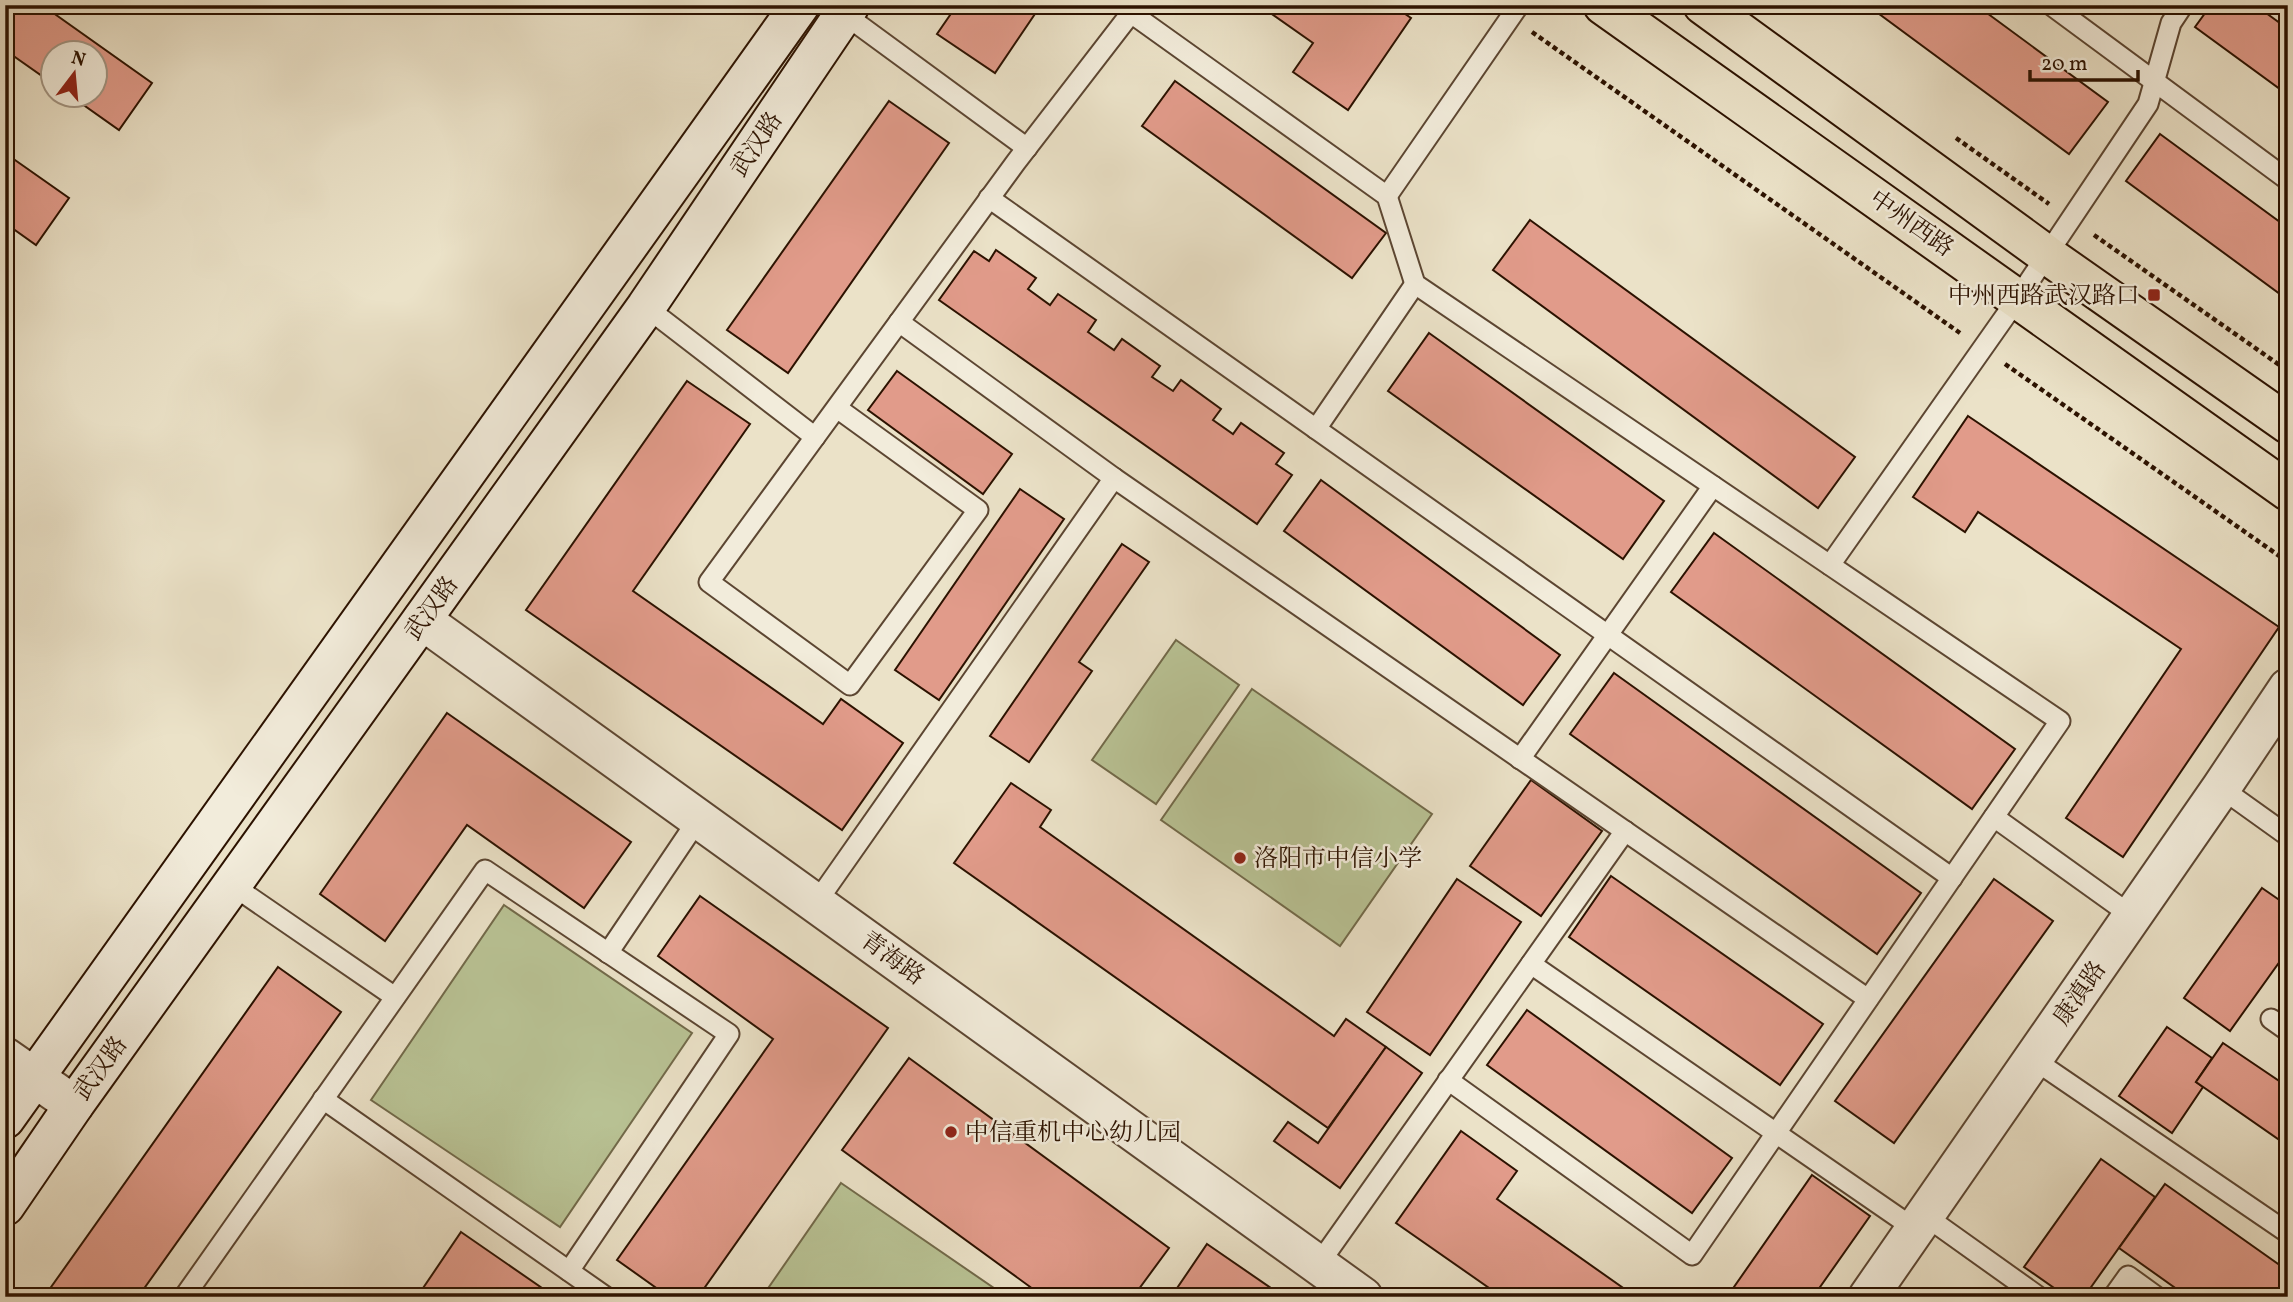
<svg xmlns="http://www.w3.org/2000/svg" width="2293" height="1302" viewBox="0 0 2293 1302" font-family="Vollkorn,'Noto Serif SC',serif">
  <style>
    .green { fill: #b9c395; stroke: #726a4a; stroke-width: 2 }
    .building { fill: #e19b8a; stroke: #2c1200; stroke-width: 2 }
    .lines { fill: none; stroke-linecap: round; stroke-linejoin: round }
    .lane-casing { stroke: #5c4632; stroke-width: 23 }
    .street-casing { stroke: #5c4632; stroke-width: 42 }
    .secondary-casing { stroke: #2c1200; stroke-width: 42 }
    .primary-casing { stroke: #2c1200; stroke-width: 42 }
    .path { stroke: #2c1200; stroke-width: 4.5; stroke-dasharray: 5 3.5; stroke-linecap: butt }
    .lane { stroke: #f2ecdb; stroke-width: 19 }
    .street { stroke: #f2ecdb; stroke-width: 38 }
    .secondary { stroke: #f2ecdb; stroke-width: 38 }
    .primary { stroke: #ebe2c8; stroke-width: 38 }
    .poi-dot { fill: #8f2418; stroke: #f2ecdb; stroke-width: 2.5 }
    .labels { text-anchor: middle; stroke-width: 5; stroke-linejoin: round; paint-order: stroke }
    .street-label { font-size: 24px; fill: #2c1200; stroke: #f2ecdb }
    .poi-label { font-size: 24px; fill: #2c1200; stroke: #f2ecdb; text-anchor: start }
  </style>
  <rect width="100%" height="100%" fill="#ebe2c8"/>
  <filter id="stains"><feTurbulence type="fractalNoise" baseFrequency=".00286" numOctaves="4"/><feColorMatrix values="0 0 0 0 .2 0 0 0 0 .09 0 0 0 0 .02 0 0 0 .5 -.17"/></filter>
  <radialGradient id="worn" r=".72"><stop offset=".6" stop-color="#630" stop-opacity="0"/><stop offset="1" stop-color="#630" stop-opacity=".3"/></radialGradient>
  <!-- green -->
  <g class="green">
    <path d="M1176,640L1239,685L1156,804L1092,760Z"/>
    <path d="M1252,689L1432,814L1340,946L1161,820Z"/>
    <path d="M504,905L692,1033L560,1227L371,1100Z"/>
    <path d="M841,1183L1007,1297H762Z"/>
  </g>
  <!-- building -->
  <g class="building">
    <path d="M5,5H42L152,83L119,130L68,94H94V52H52V83L5,50Z"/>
    <path d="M957,5H1041L995,73L937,34Z"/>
    <path d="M1259,5H1392L1411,18L1348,110L1293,72L1313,43Z"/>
    <path d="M1867,5H1976L2108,102L2069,154Z"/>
    <path d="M2211,5H2255L2288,29V95L2195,27Z"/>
    <path d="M1175,81L1386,233L1352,278L1142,126Z"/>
    <path d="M889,101L949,143L788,373L727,330Z"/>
    <path d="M2160,134L2288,228V300L2126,181Z"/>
    <path d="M5,153L69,198L36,245L5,223Z"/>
    <path d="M1530,220L1855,457L1818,508L1493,270Z"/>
    <path d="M996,250L1036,278L1028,289L1050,305L1058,294L1096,320L1088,332L1114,350L1122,339L1160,366L1152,377L1173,391L1181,380L1221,409L1213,420L1233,434L1241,423L1284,453L1276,464L1292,475L1257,524L939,300L974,251L989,261Z"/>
    <path d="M1429,333L1664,501L1623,559L1388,391Z"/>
    <path d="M897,371L1012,454L983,494L868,410Z"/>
    <path d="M687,381L750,424L633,591L823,724L841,699L903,743L842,830L526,610Z"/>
    <path d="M1968,416L2279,627L2123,857L2066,818L2181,649L1978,512L1965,532L1913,497Z"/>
    <path d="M1321,480L1560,655L1523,705L1284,531Z"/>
    <path d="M1020,489L1064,519L939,700L895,670Z"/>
    <path d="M1714,533L2015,749L1972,809L1671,592Z"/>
    <path d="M1122,544L1149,562L1079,662L1092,671L1029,762L990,736Z"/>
    <path d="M1614,673L1921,893L1877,954L1570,734Z"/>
    <path d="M447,713L631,842L584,908L467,825L385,941L320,894Z"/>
    <path d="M1531,780L1602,831L1541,916L1470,866Z"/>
    <path d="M1011,783L1051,810L1040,827L1334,1036L1346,1019L1386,1047L1328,1128L954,863Z"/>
    <path d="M1611,876L1823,1024L1780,1085L1569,937Z"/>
    <path d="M1457,879L1521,922L1430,1055L1367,1012Z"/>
    <path d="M1994,879L2053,921L1894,1143L1835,1101Z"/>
    <path d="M2262,888L2288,906V950L2230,1031L2184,998Z"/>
    <path d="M700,896L888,1028L698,1297H669L617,1260L773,1039L658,956Z"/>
    <path d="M278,967L341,1012L138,1297H44Z"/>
    <path d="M1527,1010L1732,1158L1692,1213L1487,1065Z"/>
    <path d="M2167,1027L2212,1058L2196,1082L2203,1087L2172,1133L2119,1096Z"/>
    <path d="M2223,1043L2288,1087V1146L2196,1082Z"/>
    <path d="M1386,1047L1422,1073L1340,1188L1274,1141L1288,1122L1318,1143Z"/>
    <path d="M909,1058L1169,1248L1133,1297H1044L842,1150Z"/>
    <path d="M1461,1131L1517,1171L1497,1199L1636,1297H1502L1396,1223Z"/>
    <path d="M2101,1159L2155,1197L2084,1297H2067L2024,1267Z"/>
    <path d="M1812,1175L1870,1216L1813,1297H1727Z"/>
    <path d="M2165,1184L2288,1271V1297H2188L2119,1248Z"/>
    <path d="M461,1232L555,1297H417Z"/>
    <path d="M1207,1244L1284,1297H1171Z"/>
  </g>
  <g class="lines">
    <!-- lane casing -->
    <g class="lane-casing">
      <g id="lane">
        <path d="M2051,5L2288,180"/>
        <path d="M844,14L1027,148"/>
        <path d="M1387,196L1519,5"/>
        <path d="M989,198L1952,878"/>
        <path d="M646,307L815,437"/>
        <path d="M899,322L1114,478L1868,999"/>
        <path d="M837,408L978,510L850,685L709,582L1016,162L1131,13L1387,196L1415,284L2060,721L1692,1255L1448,1080"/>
        <path d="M1316,429L1415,284"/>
        <path d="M1830,565L2018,298L2148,104L2171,23L2183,5"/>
        <path d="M1520,759L1713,486"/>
        <path d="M2221,788L2288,836"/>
        <path d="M1994,817L2132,916"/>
        <path d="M232,885L395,997"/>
        <path d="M816,903L1114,478"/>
        <path d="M608,953L699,818"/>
        <path d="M1531,964L1915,1229"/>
        <path d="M2271,1019L2288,1031"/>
        <path d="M2033,1059L2288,1233"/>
        <path d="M323,1099L606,1297"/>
        <path d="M1924,1215L2039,1297"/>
        <path d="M1318,1265L1625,831"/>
        <path d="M184,1297L485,870L729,1034L569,1271"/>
        <path d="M2113,1297L2128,1276L2157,1297"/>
      </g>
    </g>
    <!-- street casing -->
    <g class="street-casing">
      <g id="street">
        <path d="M422,620L1363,1297"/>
        <path d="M5,1057L74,1105"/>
        <path d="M1868,1297L2221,788L2288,688"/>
      </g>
    </g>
    <!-- secondary casing -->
    <g class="secondary-casing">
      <g id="secondary">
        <path d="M5,1119L800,5"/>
        <path d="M5,1206L74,1105L646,307L850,5"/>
      </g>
    </g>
    <!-- primary casing -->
    <g class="primary-casing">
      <g id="primary">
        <path d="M1603,5L2288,491"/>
        <path d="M1703,5L2047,255L2288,424"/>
      </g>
    </g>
    <!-- path -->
    <g class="path">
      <path d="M1532,32L1960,333"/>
      <path d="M1956,138L2049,204"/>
      <path d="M2094,235L2288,371"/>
      <path d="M2005,364L2288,562"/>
    </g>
    <!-- lane -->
    <use href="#lane" class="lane"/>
    <!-- street -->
    <use href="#street" class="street"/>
    <!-- secondary -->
    <use href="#secondary" class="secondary"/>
    <!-- primary -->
    <use href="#primary" class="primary"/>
  </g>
  <!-- markers -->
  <g class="poi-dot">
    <rect x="2147" y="288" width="14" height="14" rx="3.5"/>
    <circle cx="1240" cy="858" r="7"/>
    <circle cx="951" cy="1132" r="7"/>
  </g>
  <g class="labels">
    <!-- street labels -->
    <g class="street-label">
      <text transform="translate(756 144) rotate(-56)" y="8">武汉路</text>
      <text transform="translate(1912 223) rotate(35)" y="8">中州西路</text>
      <text transform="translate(431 608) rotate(-54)" y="8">武汉路</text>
      <text transform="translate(893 958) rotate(36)" y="8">青海路</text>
      <text transform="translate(2079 993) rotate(-55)" y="8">康滇路</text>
      <text transform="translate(100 1068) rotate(-54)" y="8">武汉路</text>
    </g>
    <!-- poi labels -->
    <g class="poi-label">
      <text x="2140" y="303" text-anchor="end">中州西路武汉路口</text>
      <text x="1254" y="866">洛阳市中信小学</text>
      <text x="965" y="1140">中信重机中心幼儿园</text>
    </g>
  </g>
  <!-- margin -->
  <rect width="2293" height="1302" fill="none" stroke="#ebe2c8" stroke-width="28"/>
  <rect x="7" y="7" width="2279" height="1288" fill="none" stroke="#2c1200" stroke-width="3.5"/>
  <rect x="14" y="14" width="2265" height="1274" fill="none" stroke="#2c1200" stroke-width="2"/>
  <!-- north arrow -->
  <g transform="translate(74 74) rotate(16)"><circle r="33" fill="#f2ecdb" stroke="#a39583" stroke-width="2"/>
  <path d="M0-5L12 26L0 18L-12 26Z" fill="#8f2418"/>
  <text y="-10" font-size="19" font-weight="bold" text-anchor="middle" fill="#2c1200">N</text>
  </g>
  <!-- scale -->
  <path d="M2030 70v10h108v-10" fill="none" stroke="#2c1200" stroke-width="3.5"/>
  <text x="2041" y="70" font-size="21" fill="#2c1200" stroke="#f2ecdb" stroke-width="5" paint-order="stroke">20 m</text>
  <rect width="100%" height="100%" filter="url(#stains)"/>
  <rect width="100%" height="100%" fill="url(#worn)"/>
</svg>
